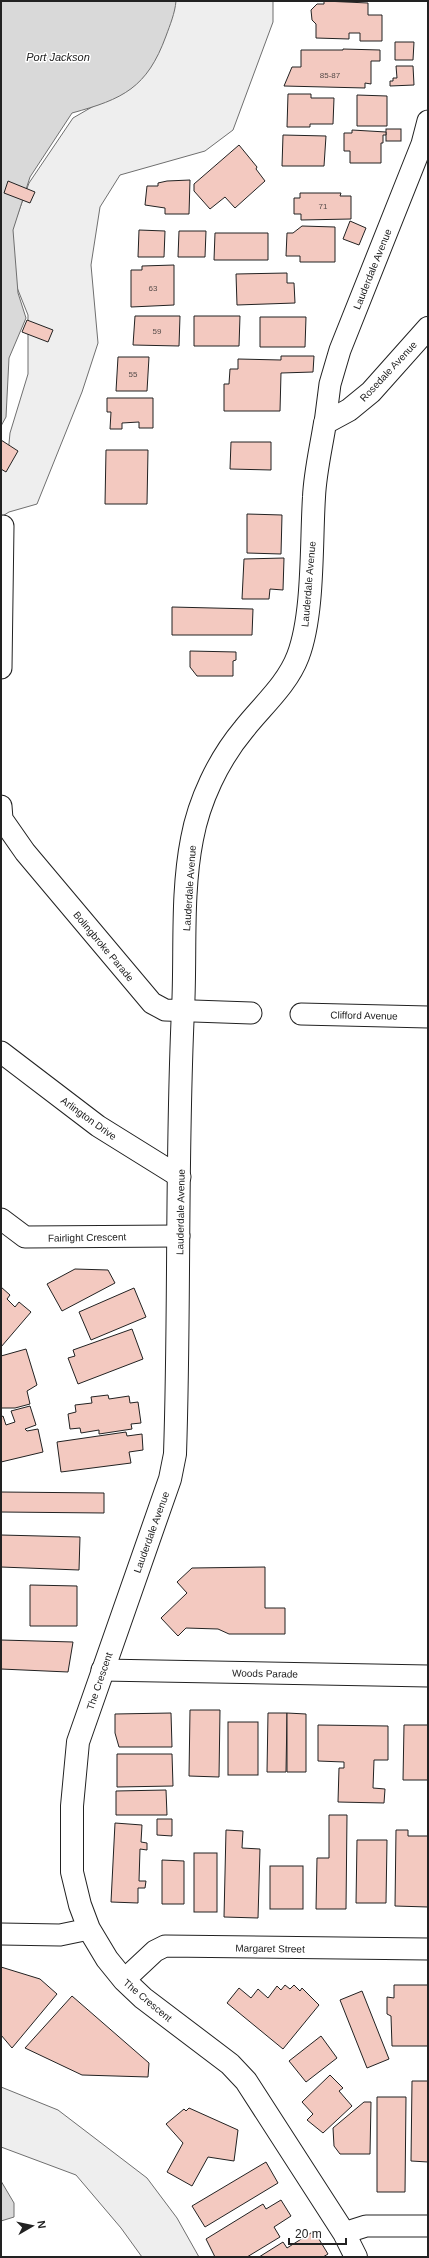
<svg xmlns="http://www.w3.org/2000/svg" width="429" height="2258" viewBox="0 0 429 2258" font-family="Arial,sans-serif">
  <style>
    .green { fill: #eee; stroke: #6f6f6f }
    .water { fill: #d9d9d9; stroke: #6f6f6f }
    .building { fill: #f3c9c0; stroke: #222 }
    .lines { fill: none; stroke-linecap: round; stroke-linejoin: round }
    .minor-casing { stroke: #222; stroke-width: 23 }
    .major-casing { stroke: #222; stroke-width: 24 }
    .minor { stroke: #fff; stroke-width: 21 }
    .major { stroke: #fff; stroke-width: 22 }
    .labels { text-anchor: middle; stroke-width: 3; stroke-linejoin: round; paint-order: stroke }
    .number-label { font-size: 8px; fill: #564c4a }
    .street-label { font-size: 10px; fill: #222; stroke: #fff }
    .water-label { font-size: 11px; font-style: italic; fill: #222; stroke: #fff }
  </style>
  <rect width="100%" height="100%" fill="#fff"/>
  <!-- green -->
  <g class="green">
    <path d="M171,1H273V22L233,130L205,151L120,175L100,207L91,265L98,343L82,392L37,504L9,512L1,517V467L8,454L10,433L28,374V315L12,275L8,241L29,183L73,118L142,78Z"/>
    <path d="M1,2087L58,2110L147,2178L177,2218L199,2257H142L121,2228L76,2175L1,2147Z"/>
  </g>
  <!-- water -->
  <g class="water">
    <path d="M1,1H176C175,13 170,25 166,36C147,88 123,99 72,113L30,177L13,230L18,293L26,318L9,358L6,417L1,426Z"/>
    <path d="M1,2181L14,2203V2217L1,2221Z"/>
  </g>
  <!-- building -->
  <g class="building">
    <path d="M324,1L368,3V15H382V41H360V33H349V39L316,38V24L312,20L311,10L317,4H324Z"/>
    <path d="M395,42H414L413,60H395Z"/>
    <path d="M343,49L380,50V61H371V84L365,83V88L284,86L292,67H301V50H343Z"/>
    <path d="M396,66H413L414,85L390,86V81H393V78H397Z"/>
    <path d="M288,94H311V98H334L333,124H310V127H287Z"/>
    <path d="M357,95L387,96V126H357Z"/>
    <rect x="386" y="129" width="15" height="12"/>
    <path d="M352,130L386,132V135H383V143H381V163H350V151H344V133H352Z"/>
    <path d="M283,135L326,136L324,166H282Z"/>
    <path d="M239,145L257,167L256,169L265,181L235,208L225,197L210,209L194,191V184Z"/>
    <path d="M190,180L189,214H165V208L145,205L147,186H158V183L167,181Z"/>
    <path d="M8,181L35,192L30,203L4,193Z"/>
    <path d="M300,193H341L340,196H351V219L301,220V214H294V198H300Z"/>
    <path d="M350,221L366,228L359,245L343,239Z"/>
    <path d="M302,226L335,227V262H300V256H286L287,233H293Z"/>
    <path d="M139,230L165,231L164,257H138Z"/>
    <path d="M179,231H206L205,257H178Z"/>
    <path d="M215,233H268V260H214Z"/>
    <path d="M174,265V305L131,307V270H142V266Z"/>
    <path d="M287,273V283H294L295,303L237,305L236,274Z"/>
    <path d="M135,316H180L179,346L133,345Z"/>
    <path d="M194,316H240L239,346H194Z"/>
    <path d="M260,317H306L305,347H260Z"/>
    <path d="M27,320L53,330L48,342L22,332Z"/>
    <path d="M281,356H314L313,372L281,373L280,411H224V384H229L230,369H238V359L281,360Z"/>
    <path d="M118,357H149L147,391H116Z"/>
    <path d="M107,398H153V428H139V422L122,423V429H110L111,412H107Z"/>
    <path d="M1,440L18,451L6,472L1,469Z"/>
    <path d="M231,442H271V470L230,469Z"/>
    <path d="M106,450H148L147,504H105Z"/>
    <path d="M247,514L282,515L281,554L247,553Z"/>
    <path d="M284,558L283,590L270,589L269,599H242L244,559Z"/>
    <path d="M172,607L253,609L252,635H172Z"/>
    <path d="M190,651L236,652V660L233,661V676H197L190,667Z"/>
    <path d="M75,1269L108,1270L115,1283L62,1311L47,1284Z"/>
    <path d="M1,1287L10,1295L7,1299L15,1307L19,1302L31,1312L1,1347Z"/>
    <path d="M134,1288L146,1317L91,1340L79,1312Z"/>
    <path d="M132,1329L143,1359L78,1384L68,1358L75,1356L73,1350Z"/>
    <path d="M26,1349L37,1385L27,1391L30,1404L15,1408H1V1356Z"/>
    <path d="M108,1395L109,1399L129,1396L130,1403L138,1402L141,1423L131,1424L132,1429L99,1434V1430L81,1433L80,1428L70,1429L68,1414L76,1412L75,1405L92,1403L91,1397Z"/>
    <path d="M30,1406L36,1425L25,1429L27,1431L38,1429L43,1452L1,1462V1417L3,1416L6,1425L15,1422L11,1411Z"/>
    <path d="M126,1432L127,1436L142,1434L143,1450L129,1452L131,1463L61,1472L57,1442Z"/>
    <path d="M1,1492L104,1493V1513L1,1512Z"/>
    <path d="M1,1535L80,1537L79,1570L1,1567Z"/>
    <path d="M265,1567V1608H285V1634H229L218,1629L186,1628L178,1636L161,1618L187,1593L177,1582L192,1568Z"/>
    <path d="M30,1585L77,1586V1626H30Z"/>
    <path d="M1,1640L73,1642L68,1672L1,1669Z"/>
    <path d="M190,1710H220L219,1777L189,1776Z"/>
    <path d="M171,1713L172,1747H119L115,1733V1714Z"/>
    <path d="M268,1713H287L286,1772H267Z"/>
    <path d="M287,1713L306,1714V1772H287Z"/>
    <rect x="228" y="1722" width="30" height="53"/>
    <path d="M318,1725L388,1726V1760H374L373,1788L385,1789L384,1803L338,1802L339,1768H344V1762L318,1761Z"/>
    <path d="M404,1725H428V1780H403Z"/>
    <path d="M117,1754H172L173,1786L117,1787Z"/>
    <path d="M166,1790L167,1815H116V1791Z"/>
    <path d="M329,1815H347L346,1909H316L317,1858H329Z"/>
    <path d="M157,1819H172V1836L157,1835Z"/>
    <path d="M115,1823L142,1825L141,1842L147,1843V1850L140,1849L139,1881H146L145,1888H138V1903L111,1902Z"/>
    <path d="M226,1830L243,1831L242,1848L260,1849L258,1918L224,1917Z"/>
    <path d="M396,1830H408V1836H428V1907L395,1906Z"/>
    <path d="M357,1840H387L386,1903H356Z"/>
    <rect x="194" y="1853" width="23" height="59"/>
    <path d="M162,1860L184,1861V1904H162Z"/>
    <rect x="270" y="1866" width="33" height="43"/>
    <path d="M1,1967L40,1979L57,1994L12,2048L1,2035Z"/>
    <path d="M285,1985L290,1989L294,1985L300,1991L302,1988L319,2005L283,2049L227,2003L239,1988L251,1998L258,1989L268,1998L277,1986L281,1990Z"/>
    <path d="M394,1985H428V2046H392L391,2016L387,2014V1997L394,1998Z"/>
    <path d="M362,1991L389,2059L367,2068L340,2000Z"/>
    <path d="M72,1996L149,2063L148,2077L82,2075L25,2048Z"/>
    <path d="M321,2036L337,2058L306,2082L289,2061Z"/>
    <path d="M330,2075L343,2088L339,2091L352,2106L323,2133L307,2120L313,2114L302,2102Z"/>
    <path d="M412,2081H428V2162L411,2161Z"/>
    <path d="M377,2097H406L405,2192H377Z"/>
    <path d="M364,2102H371L370,2154H340L334,2146L333,2128Z"/>
    <path d="M189,2108L238,2130L234,2161L208,2157L192,2186L167,2172L183,2143L166,2124L184,2109L186,2111Z"/>
    <path d="M266,2162L278,2183L205,2227L192,2206Z"/>
    <path d="M281,2200L291,2216L274,2227L280,2237L247,2257H215L206,2239L263,2204L266,2209Z"/>
    <path d="M314,2231L328,2254L323,2257H259L283,2242L287,2248Z"/>
  </g>
  <g class="lines">
    <!-- minor casing -->
    <g class="minor-casing">
      <g id="minor">
        <path d="M325,423L330,384L340,350L422,144L428,121"/>
        <path d="M1,668L3,526"/>
        <path d="M1,806L2,819L25,852L152,1003L165,1010L251,1013"/>
        <path d="M301,1014L428,1017"/>
        <path d="M1,1052L98,1126L180,1177"/>
        <path d="M1,1219L25,1237L179,1236"/>
        <path d="M102,1670L428,1676"/>
        <path d="M1,1934L60,1935L89,1929"/>
        <path d="M124,1980L155,1951L165,1946L428,1949"/>
        <path d="M344,2233L366,2226H428"/>
      </g>
    </g>
    <!-- major casing -->
    <g class="major-casing">
      <path id="major" d="M356,2257L344,2233L246,2081L230,2064L143,1998L124,1980L107,1959L89,1929L80,1905L72,1872V1806L78,1742L170,1479L175,1454C180,1306 176,1158 183,1010C186,954 181,895 192,839C199,801 218,760 244,729C262,706 287,685 298,656C314,614 311,543 314,497C315,473 321,448 325,423L349,410L371,392L428,328"/>
    </g>
    <!-- minor -->
    <use href="#minor" class="minor"/>
    <!-- major -->
    <use href="#major" class="major"/>
  </g>
  <g class="labels">
    <!-- number labels -->
    <g class="number-label">
      <text x="330" y="78">85-87</text>
      <text x="323" y="209">71</text>
      <text x="153" y="291">63</text>
      <text x="157" y="334">59</text>
      <text x="133" y="377">55</text>
    </g>
    <!-- street labels -->
    <g class="street-label">
      <text transform="translate(372 269) rotate(-68)" y="4">Lauderdale Avenue</text>
      <text transform="translate(388 371) rotate(-47)" y="4">Rosedale Avenue</text>
      <text transform="translate(308 584) rotate(-85)" y="4">Lauderdale Avenue</text>
      <text transform="translate(189 888) rotate(-86)" y="4">Lauderdale Avenue</text>
      <text transform="translate(104 946) rotate(50)" y="4">Bolingbroke Parade</text>
      <text transform="translate(364 1015) rotate(1)" y="4">Clifford Avenue</text>
      <text transform="translate(89 1118) rotate(36)" y="4">Arlington Drive</text>
      <text transform="translate(180 1212) rotate(-89)" y="4">Lauderdale Avenue</text>
      <text transform="translate(87 1237) rotate(-1)" y="4">Fairlight Crescent</text>
      <text transform="translate(151 1532) rotate(-70)" y="4">Lauderdale Avenue</text>
      <text transform="translate(265 1673) rotate(1)" y="4">Woods Parade</text>
      <text transform="translate(99 1681) rotate(-71)" y="4">The Crescent</text>
      <text transform="translate(270 1948) rotate(1)" y="4">Margaret Street</text>
      <text transform="translate(148 2000) rotate(40)" y="4">The Crescent</text>
    </g>
    <!-- water labels -->
    <g class="water-label">
      <text x="58" y="61">Port Jackson</text>
    </g>
  </g>
  <!-- border -->
  <rect width="429" height="2258" fill="none" stroke="#222222" stroke-width="4"/>
  <!-- north arrow -->
  <g transform="translate(32 2226) rotate(81)" stroke="#ffffff" stroke-width="3" paint-order="stroke">
  <path d="M0-3L7 15L0 10L-7 15Z" fill="#222222"/>
  <text y="-6" font-size="11" font-weight="bold" text-anchor="middle" fill="#222222">N</text>
  </g>
  <!-- scale -->
  <path d="M289 2238v6h57v-6" fill="none" stroke="#222222" stroke-width="2"/>
  <text x="295" y="2238" font-size="12" fill="#222222" stroke="#ffffff" stroke-width="3" paint-order="stroke">20 m</text>
</svg>
